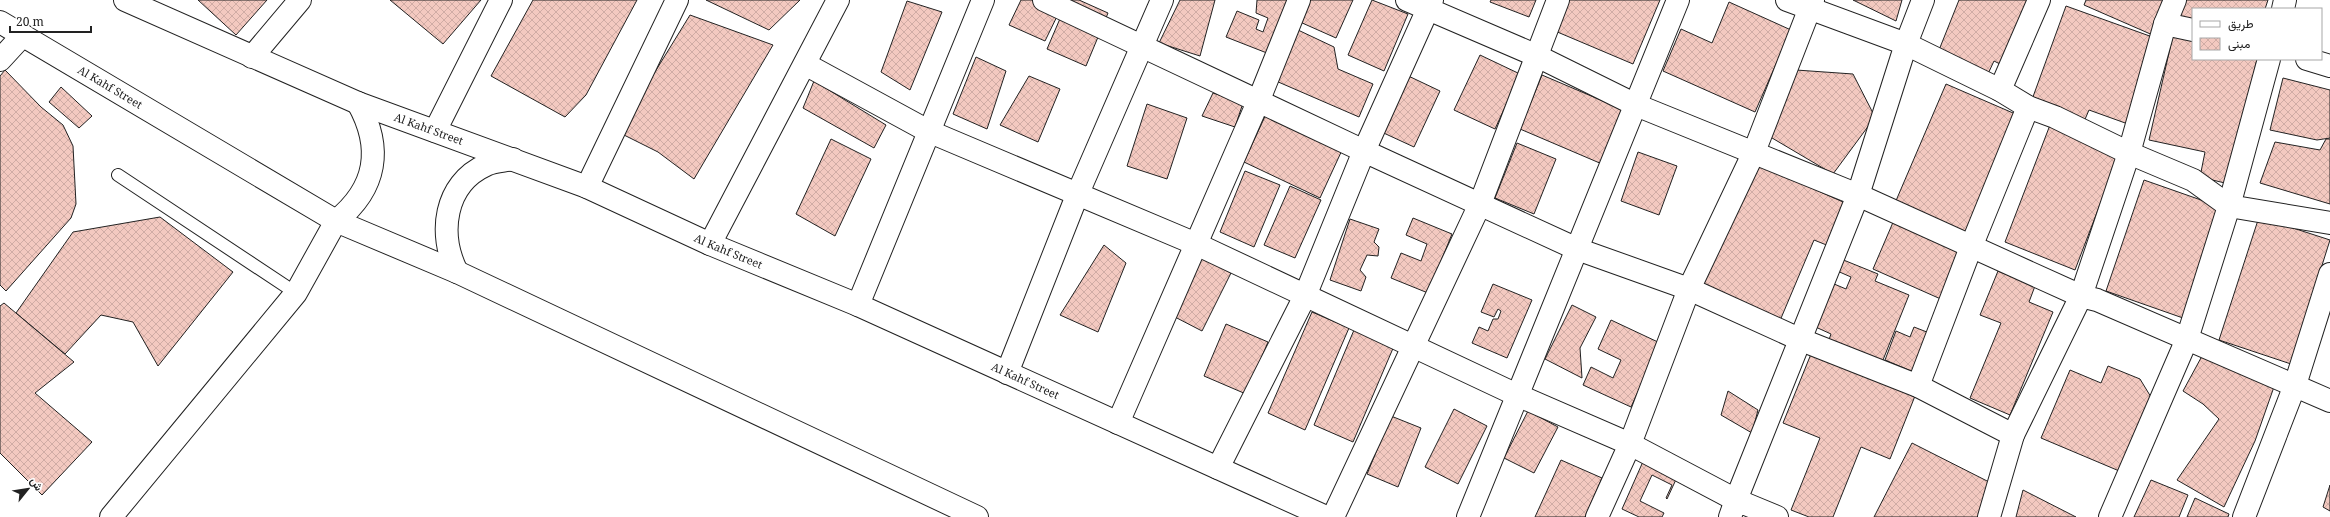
<svg xmlns="http://www.w3.org/2000/svg" width="2330" height="517" viewBox="0 0 2330 517" font-family="'Noto Serif',Vazirmatn,serif">
  <style>
    .building { fill: url(#building-cross-hatch); stroke: #222 }
    .lines { fill: none; stroke-linecap: round; stroke-linejoin: round }
    .lane-casing { stroke: #222; stroke-width: 14 }
    .street-casing { stroke: #222; stroke-width: 24 }
    .secondary-casing { stroke: #222; stroke-width: 24 }
    .lane { stroke: #fff; stroke-width: 12 }
    .street { stroke: #fff; stroke-width: 22 }
    .secondary { stroke: #fff; stroke-width: 22 }
    .labels { text-anchor: middle; stroke-width: 3; stroke-linejoin: round; paint-order: stroke }
    .street-label { font-size: 11px; fill: #222; stroke: #fff }
  </style>
  <defs>
    <pattern id="building-cross-hatch" width="8" height="8" patternUnits="userSpaceOnUse"><rect width="8" height="8" fill="#f3c9c0"/><path d="M0 0l8 8M0 8l8-8" fill="none" stroke="#d0aca5"/></pattern>
  </defs>
  <rect width="100%" height="100%" fill="#fff"/>
  <!-- building -->
  <g class="building">
    <path d="M198,0H267L236,35Z"/>
    <path d="M390,0H481L443,44Z"/>
    <path d="M533,0H637L586,95L565,117L491,76Z"/>
    <path d="M706,0H800L769,30Z"/>
    <path d="M1021,0H1065L1045,41L1009,25Z"/>
    <path d="M1068,0H1079L1108,13L1086,66L1047,49Z"/>
    <path d="M1180,0H1215L1200,56L1159,43Z"/>
    <path d="M1257,0H1294L1272,55L1226,37L1237,11L1259,20L1256,29L1263,32L1268,18L1256,13Z"/>
    <path d="M1310,0H1353L1336,38L1300,22Z"/>
    <path d="M1372,0L1408,14L1384,71L1348,55Z"/>
    <path d="M1491,0H1536L1529,17L1490,2Z"/>
    <path d="M1568,0H1660L1633,64L1555,31Z"/>
    <path d="M1853,0H1902L1896,21Z"/>
    <path d="M1959,0H2031L2004,66L1994,61L1987,76L1937,55Z"/>
    <path d="M2086,0H2168L2155,36L2084,5Z"/>
    <path d="M2177,0H2268L2265,9H2193V24L2171,19Z"/>
    <path d="M907,1L942,12L910,90L881,72Z"/>
    <path d="M1729,2L1791,30L1755,112L1663,71L1681,29L1712,43Z"/>
    <path d="M2066,6L2158,39L2128,124L2089,110L2083,124L2030,105Z"/>
    <path d="M690,15L773,45L694,179L658,152L618,132Z"/>
    <path d="M1298,30L1334,47L1338,69L1373,84L1359,117L1276,81Z"/>
    <path d="M2174,31L2193,35V59H2257L2229,184L2200,177L2205,152L2149,140Z"/>
    <path d="M1480,55L1520,74L1495,129L1454,110Z"/>
    <path d="M976,57L1006,71L987,129L953,114Z"/>
    <path d="M5,70L41,107L63,125L73,146L76,204L71,218L6,291L0,285V76Z"/>
    <path d="M1796,70L1853,74L1875,117L1833,174L1767,135Z"/>
    <path d="M1400,72L1440,91L1414,147L1375,129Z"/>
    <path d="M1542,75L1624,110L1602,164L1520,129Z"/>
    <path d="M1029,76L1060,89L1038,142L1000,125Z"/>
    <path d="M2283,78L2330,90V138L2317,140L2270,130Z"/>
    <path d="M814,81L886,125L874,148L803,108Z"/>
    <path d="M1946,84L2020,116L1970,235L1895,203Z"/>
    <path d="M61,87L92,116L79,128L49,102Z"/>
    <path d="M1213,93L1243,103L1235,127L1202,116Z"/>
    <path d="M1147,104L1187,118L1167,179L1127,166Z"/>
    <path d="M1267,112L1343,148L1320,198L1244,162Z"/>
    <path d="M2050,125L2120,152L2075,270L2005,242Z"/>
    <path d="M831,139L871,159L835,236L796,214Z"/>
    <path d="M2326,139H2330V204L2260,183L2275,142L2320,150Z"/>
    <path d="M1517,143L1556,159L1534,214L1495,198Z"/>
    <path d="M1638,152L1677,166L1659,215L1621,201Z"/>
    <path d="M1753,162L1852,206L1834,248L1814,240L1779,323L1699,288Z"/>
    <path d="M1245,171L1280,185L1254,247L1220,232Z"/>
    <path d="M2144,180L2221,207L2183,318L2106,291Z"/>
    <path d="M1290,186L1321,200L1295,258L1264,245Z"/>
    <path d="M160,217L233,272L158,366L133,322L101,315L65,354L16,313L73,232Z"/>
    <path d="M2259,217L2330,240L2291,364L2219,340Z"/>
    <path d="M1413,218L1452,234L1428,293L1391,278L1401,253L1421,261L1427,244L1406,235Z"/>
    <path d="M1350,219L1379,229L1374,242L1379,247L1378,256L1367,255L1360,270L1366,277L1361,291L1330,280Z"/>
    <path d="M1894,220L1964,249L1943,300L1873,269Z"/>
    <path d="M1104,245L1126,263L1098,332L1060,315Z"/>
    <path d="M1202,258L1231,273L1202,331L1173,316Z"/>
    <path d="M1841,259L1878,274L1875,281L1909,295L1881,365L1827,345L1831,334L1809,324L1827,281L1846,289L1851,277L1835,270Z"/>
    <path d="M1998,271L2035,286L2029,302L2053,312L2010,415L1970,398L2001,323L1980,315Z"/>
    <path d="M1493,284L1532,300L1507,358L1472,343L1479,327L1488,331L1493,319H1498L1501,311L1498,309L1494,317L1481,312Z"/>
    <path d="M4,303L74,362L35,393L92,442L42,495L0,453V306Z"/>
    <path d="M1572,305L1596,317L1580,348L1582,378L1545,359Z"/>
    <path d="M1312,312L1349,328L1305,430L1268,413Z"/>
    <path d="M1611,320L1660,343L1631,407L1583,385L1591,367L1613,378L1621,360L1598,349Z"/>
    <path d="M1226,324L1268,342L1246,394L1204,376Z"/>
    <path d="M1914,327L1932,334L1916,373L1885,360L1896,331L1910,337Z"/>
    <path d="M1354,330L1394,346L1353,442L1314,425Z"/>
    <path d="M1811,354L1915,396L1890,459L1861,447L1833,517H1809L1791,510L1820,438L1783,423Z"/>
    <path d="M2202,356L2275,384L2255,441L2224,507L2177,480L2219,419L2203,404L2183,391Z"/>
    <path d="M2108,366L2140,379L2154,402L2124,473L2041,438L2070,370L2101,383Z"/>
    <path d="M1728,391L1758,410L1752,433L1721,415Z"/>
    <path d="M1454,409L1487,426L1458,484L1425,467Z"/>
    <path d="M1528,411L1558,427L1534,473L1504,458Z"/>
    <path d="M1391,416L1421,428L1398,487L1367,474Z"/>
    <path d="M1912,443L1995,485L1978,517H1874Z"/>
    <path d="M1645,457L1679,473L1667,499L1666,498L1672,485L1652,475L1640,501L1664,513L1662,517H1639L1622,509Z"/>
    <path d="M1561,460L1602,478L1585,517H1535Z"/>
    <path d="M2151,480L2188,495L2179,517H2134Z"/>
    <path d="M2330,485V511L2323,507Z"/>
    <path d="M2023,490L2076,517H2016Z"/>
    <path d="M2195,498L2229,514L2228,517H2187Z"/>
  </g>
  <g class="lines">
    <!-- lane casing -->
    <g class="lane-casing">
      <path id="lane" d="M118,175L296,293"/>
    </g>
    <!-- street casing -->
    <g class="street-casing">
      <g id="street">
        <path d="M1044,0L1364,151L1432,0"/>
        <path d="M1407,0L1535,55L1636,105L1858,195L2081,296L2097,300L2330,401"/>
        <path d="M1787,0L1906,44L2000,90L2028,107L2055,117L2129,153L2193,180L2229,206L2330,223"/>
        <path d="M1813,0L1754,152L1689,289L1630,444L1736,500L1858,195L1906,44L1923,0"/>
        <path d="M2283,9L2285,0"/>
        <path d="M2165,24L2193,30"/>
        <path d="M252,57L300,0"/>
        <path d="M2307,59L2330,66"/>
        <path d="M0,60L23,35"/>
        <path d="M805,64L928,131L1196,244L1517,395L1630,444L1597,517"/>
        <path d="M2000,90L2039,0"/>
        <path d="M435,131L501,0"/>
        <path d="M587,187L677,0"/>
        <path d="M710,244L838,0"/>
        <path d="M858,305L983,0"/>
        <path d="M1007,373L1078,193L1162,0"/>
        <path d="M1918,386L1971,247L2028,107"/>
        <path d="M1118,423L1258,102L1299,0"/>
        <path d="M1218,468L1305,296L1364,151L1577,249L1689,289L1799,339L1918,386L2013,435"/>
        <path d="M111,517L296,293L336,221"/>
        <path d="M1333,517L1480,204L1558,0"/>
        <path d="M1468,517L1678,0"/>
        <path d="M1730,517L1736,500L1777,517"/>
        <path d="M1989,517L2013,435L2081,296L2129,153L2165,24L2175,0"/>
        <path d="M2110,517L2187,339L2229,206L2269,59"/>
        <path d="M2244,517L2295,385L2330,274"/>
      </g>
    </g>
    <!-- secondary casing -->
    <g class="secondary-casing">
      <g id="secondary">
        <path id="s1" d="M125,0L358,103L587,187L710,244L858,305L1326,517"/>
        <path id="s2" d="M0,22L336,221L457,272L977,517"/>
        <path d="M336,221C377,188 383,148 358,103"/>
        <path d="M457,272C438,234 444,184 486,165C494,161 505,161 513,159"/>
      </g>
    </g>
    <!-- lane -->
    <use href="#lane" class="lane"/>
    <!-- street -->
    <use href="#street" class="street"/>
    <!-- secondary -->
    <use href="#secondary" class="secondary"/>
  </g>
  <g class="labels">
    <!-- street labels -->
    <g class="street-label">
      <text dy="4" stroke="none"><textPath href="#s2" startOffset="128">Al Kahf Street</textPath></text>
      <text dy="4" stroke="none"><textPath href="#s1" startOffset="330">Al Kahf Street</textPath></text>
      <text dy="4" stroke="none"><textPath href="#s1" startOffset="654">Al Kahf Street</textPath></text>
      <text dy="4" stroke="none"><textPath href="#s1" startOffset="978">Al Kahf Street</textPath></text>
    </g>
  </g>
  <!-- legend -->
  <rect x="2192" y="8" width="130" height="52" fill="#ffffff" stroke="#a7a7a7"/>
  <rect x="2200" y="21" width="20" height="6" fill="#ffffff" stroke="#a7a7a7"/>
  <text x="2228" y="28" font-size="12" fill="#222222">طريق</text>
  <rect x="2200" y="38" width="20" height="12" fill="url(#building-cross-hatch)" stroke="#a7a7a7"/>
  <text x="2228" y="48" font-size="12" fill="#222222">مبنى</text>
  <!-- north arrow -->
  <g transform="translate(28 489) rotate(60)" stroke="#ffffff" stroke-width="3" paint-order="stroke">
  <path d="M0-3L7 15L0 10L-7 15Z" fill="#222222"/>
  <text y="-6" font-size="11" font-weight="bold" text-anchor="middle" fill="#222222">ش</text>
  </g>
  <!-- scale -->
  <path d="M10 26v6h81v-6" fill="none" stroke="#222222" stroke-width="2"/>
  <text x="16" y="26" font-size="12" fill="#222222" stroke="#ffffff" stroke-width="3" paint-order="stroke">20 m</text>
</svg>
